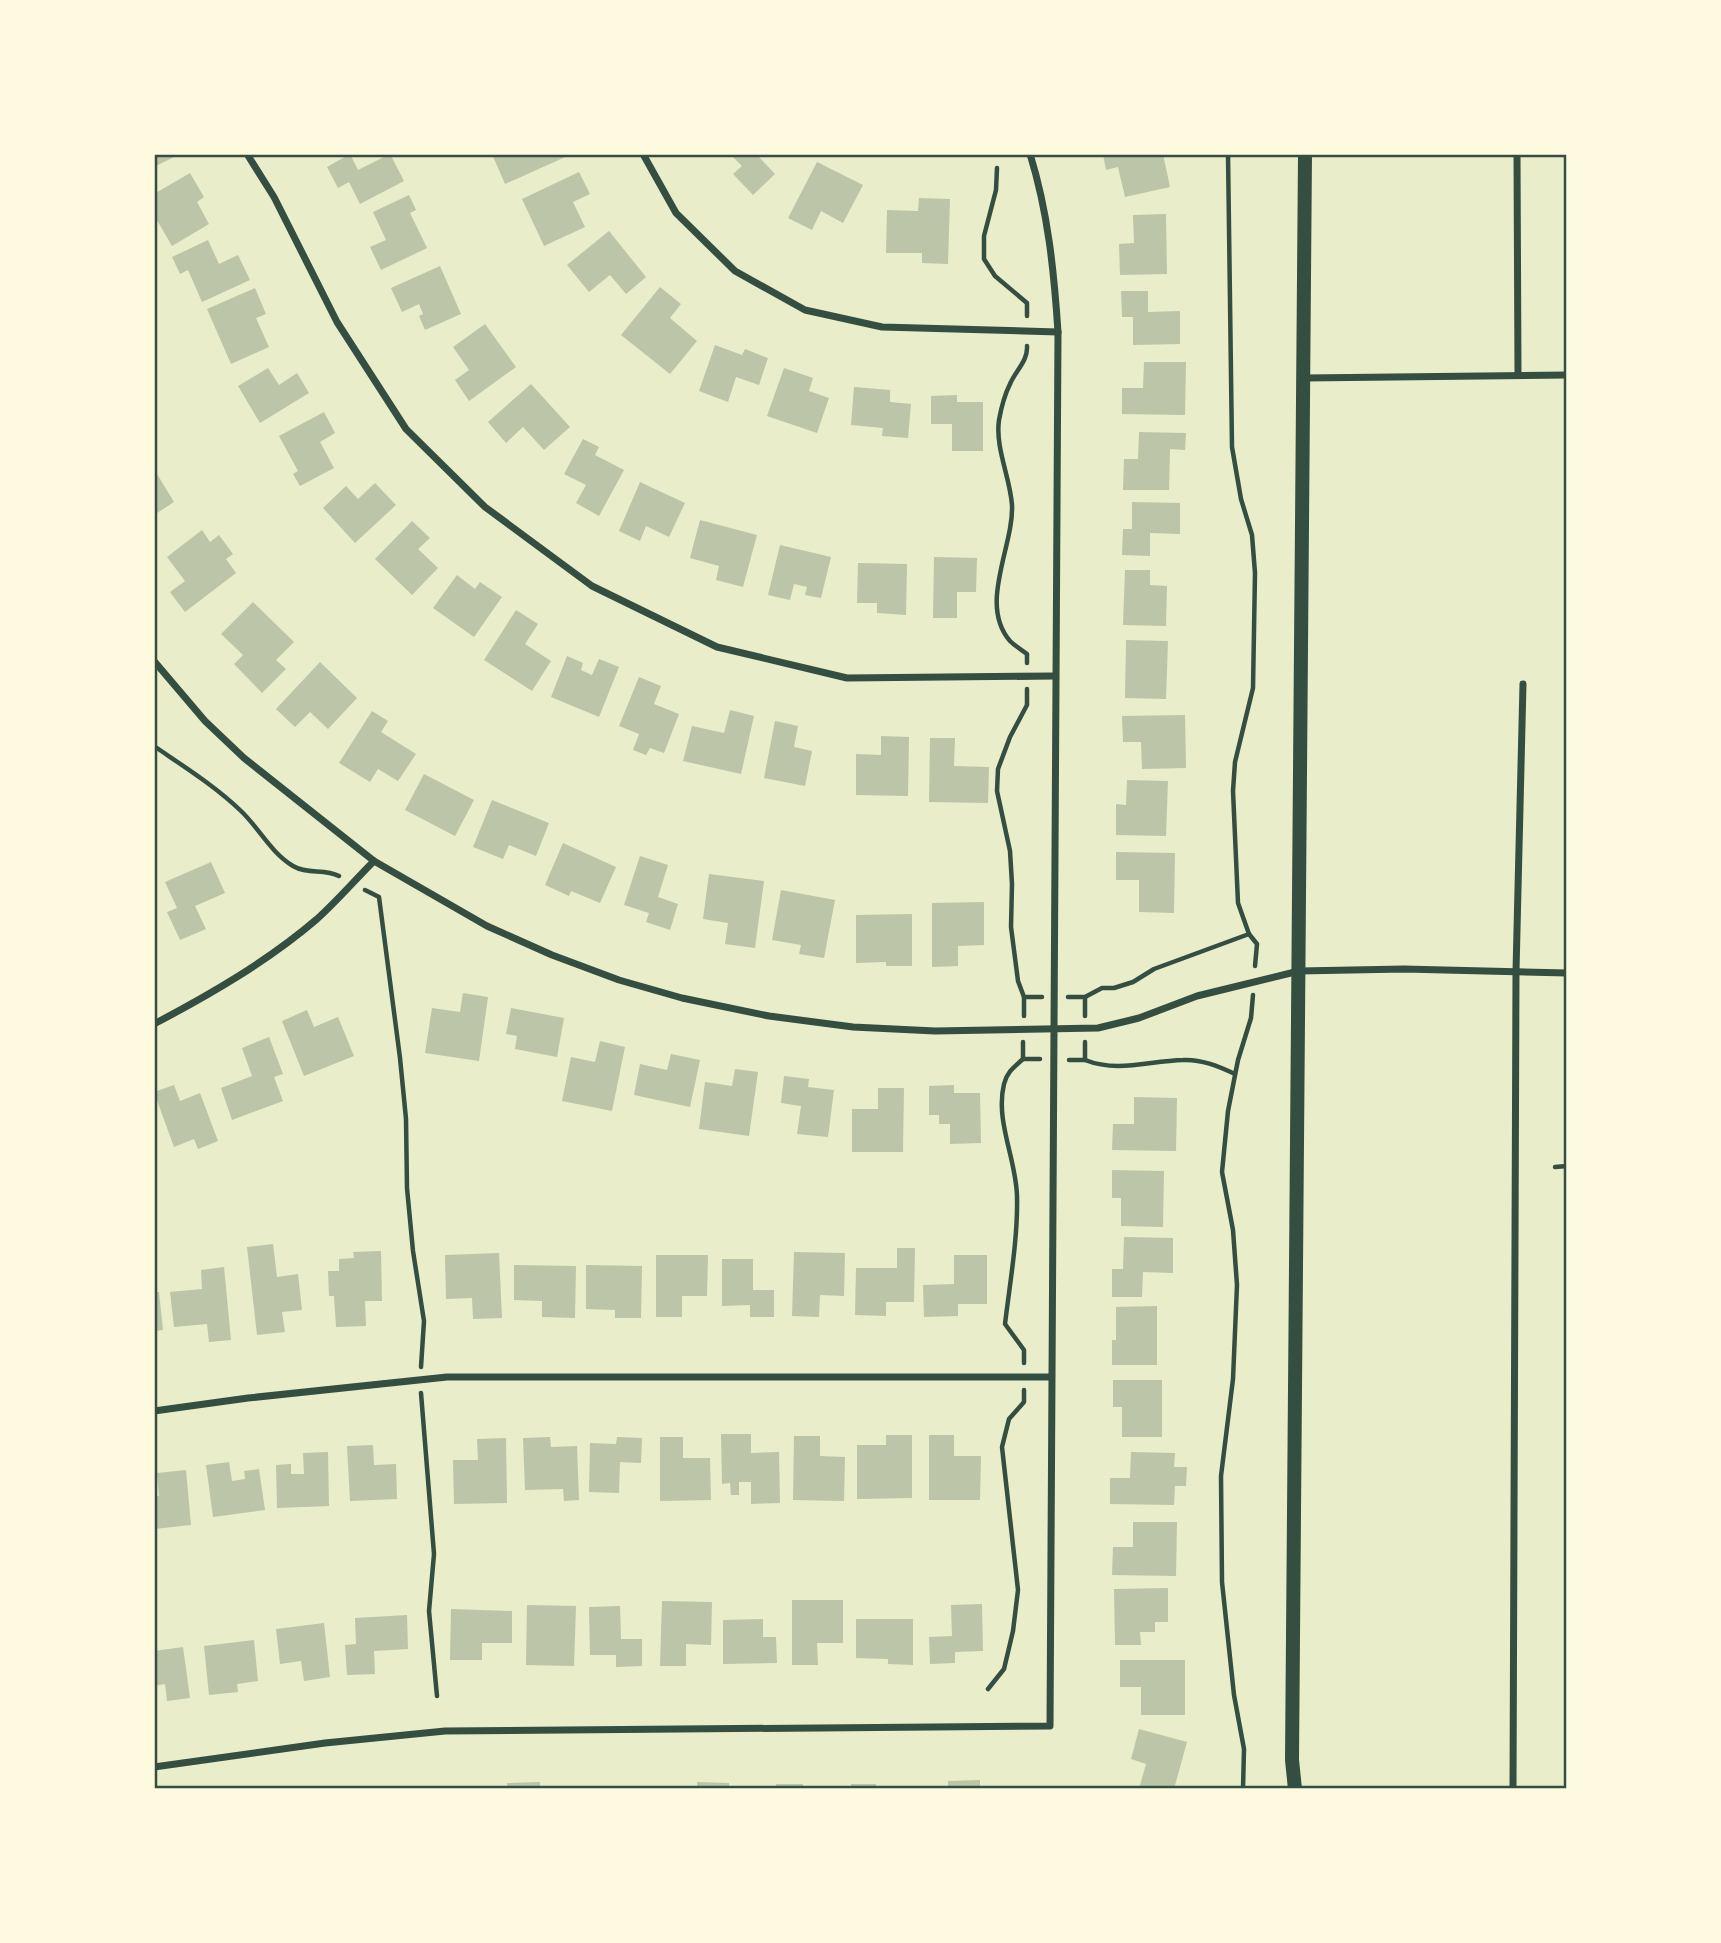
<svg xmlns="http://www.w3.org/2000/svg" width="1721" height="1943" viewBox="0 0 1721 1943" font-family="'Golos Text',sans-serif">
  <style>
    .building { fill: #bcc5a7 }
    .lines { fill: none; stroke-linecap: round; stroke-linejoin: round }
    .path { stroke: #344e41; stroke-width: 4.5 }
    .minor { stroke: #344e41; stroke-width: 7 }
    .secondary { stroke: #344e41; stroke-width: 14 }
    .neatline { fill: none; stroke: #344e41; stroke-width: 2.5 }
  </style>
  <rect width="100%" height="100%" fill="#e9edc9"/>
  <!-- building -->
  <g class="building">
    <path d="M154,154H175L176,156L154,167Z"/>
    <path d="M350,154L358,170L390,154L404,181L360,204L349,182L338,188L327,167Z"/>
    <path d="M492,154H572L505,184Z"/>
    <path d="M730,154H762L759,157L775,174L753,195L733,174L742,166Z"/>
    <path d="M1103,154H1163L1170,187L1125,197L1118,167L1106,170Z"/>
    <path d="M817,162L863,185L843,223L821,211L812,230L788,218Z"/>
    <path d="M579,172L590,194L573,202L585,227L544,246L522,199Z"/>
    <path d="M190,173L204,197L197,202L209,224L172,246L154,215V194Z"/>
    <path d="M409,195L416,210L410,213L427,248L381,270L370,247L386,240L373,212Z"/>
    <path d="M919,198L950,199L948,264L922,263V253H886L887,210L918,211Z"/>
    <path d="M1166,214L1167,274L1120,275L1119,244L1134,243L1133,215Z"/>
    <path d="M609,231L646,277L626,294L610,275L589,292L567,265Z"/>
    <path d="M208,240L219,264L238,255L250,280L202,302L188,270L180,274L172,257Z"/>
    <path d="M440,266L461,314L425,330L419,316L423,314L419,304L402,312L391,288Z"/>
    <path d="M660,287L681,304L670,318L697,341L670,374L621,335Z"/>
    <path d="M255,288L266,314L256,318L269,347L231,364L207,309Z"/>
    <path d="M1121,291H1148V312L1180,311V344L1133,345V317H1122Z"/>
    <path d="M485,324L516,367L469,401L455,380L469,370L453,347Z"/>
    <path d="M715,345L742,355L745,349L768,358L759,385L736,377L728,402L699,391Z"/>
    <path d="M1144,362H1186L1185,415L1122,414V388H1143Z"/>
    <path d="M268,368L279,385L297,373L309,393L260,423L238,386Z"/>
    <path d="M784,368L813,378L809,391L829,398L817,433L767,416Z"/>
    <path d="M531,384L570,427L544,450L523,427L506,443L488,422Z"/>
    <path d="M854,387L890,390V402L911,404L908,438L882,436L883,428L851,425Z"/>
    <path d="M957,395V402H983V451H952V424H931V396Z"/>
    <path d="M324,412L335,433L320,442L334,468L300,486L293,474L298,471L279,436Z"/>
    <path d="M1139,432L1186,433L1185,450L1170,449L1169,490H1123L1124,459H1138Z"/>
    <path d="M583,439L599,447L595,455L624,470L599,516L576,503L586,485L564,474Z"/>
    <path d="M154,469L174,502L154,515Z"/>
    <path d="M640,482L685,503L669,537L646,526L640,541L619,531Z"/>
    <path d="M375,483L396,505L355,543L323,508L346,486L358,499Z"/>
    <path d="M1132,502L1180,503V534L1150,533V556L1122,555L1123,529H1132Z"/>
    <path d="M700,520L757,535L743,587L716,580L719,566L690,558Z"/>
    <path d="M412,521L430,538L418,549L438,568L412,595L375,559Z"/>
    <path d="M202,530L210,542L219,535L233,554L226,559L236,573L185,612L170,592L185,581L167,557Z"/>
    <path d="M780,545L831,557L821,598L805,595L807,587L794,584L790,600L768,595Z"/>
    <path d="M934,557L977,558L976,592H957V618H933Z"/>
    <path d="M858,563L907,564L906,615L877,613V603H857Z"/>
    <path d="M1125,570H1150V585L1167,586L1166,626L1123,625Z"/>
    <path d="M457,575L475,589L480,582L502,597L474,637L433,608Z"/>
    <path d="M253,602L294,642L276,660L286,669L262,693L234,664L243,655L221,634Z"/>
    <path d="M516,610L538,624L525,644L551,661L532,691L484,660Z"/>
    <path d="M1126,640L1168,641L1166,699L1125,698Z"/>
    <path d="M567,656L583,663L581,670L592,675L599,659L619,667L599,717L551,697Z"/>
    <path d="M320,662L357,698L328,729L310,712L295,727L276,709Z"/>
    <path d="M639,677L661,686L654,704L679,714L664,753L650,748L646,755L633,750L639,734L619,726Z"/>
    <path d="M730,710L754,716L741,774L683,761L692,726L724,733Z"/>
    <path d="M372,711L388,721L381,732L416,754L398,781L378,769L370,782L339,763Z"/>
    <path d="M1185,715L1186,768L1142,769L1141,742H1123L1122,716Z"/>
    <path d="M775,721L798,726L794,747L812,751L805,786L764,778Z"/>
    <path d="M881,736L909,737L908,796L856,795V754L881,755Z"/>
    <path d="M930,738H955L954,766L989,767L988,803L929,802Z"/>
    <path d="M424,774L474,800L455,836L405,810Z"/>
    <path d="M1127,780L1168,781L1166,836L1116,835V804L1126,805Z"/>
    <path d="M492,800L549,823L536,856L509,845L503,859L473,847Z"/>
    <path d="M563,843L616,867L600,903L571,891L569,896L545,885Z"/>
    <path d="M1116,852L1175,853L1174,913L1139,912V880H1116Z"/>
    <path d="M640,856L668,865L658,897L678,904L670,930L646,922L649,913L624,905Z"/>
    <path d="M211,862L225,893L195,906L206,929L180,940L167,912L177,908L165,882Z"/>
    <path d="M709,874L764,881L755,948L725,944L728,923L703,919Z"/>
    <path d="M781,890L835,900L824,958L799,954L801,945L772,940Z"/>
    <path d="M984,902V945L958,946V966L932,967V903Z"/>
    <path d="M912,914V966H886V962L856,963V915Z"/>
    <path d="M463,993L488,997L479,1061L425,1053L432,1008L460,1012Z"/>
    <path d="M511,1008L564,1018L557,1057L515,1049L517,1036L506,1034Z"/>
    <path d="M307,1010L314,1027L338,1017L354,1056L304,1076L282,1021Z"/>
    <path d="M269,1037L283,1074L274,1077L283,1101L232,1120L221,1088L252,1076L242,1048Z"/>
    <path d="M600,1041L625,1047L612,1111L562,1101L571,1057L595,1062Z"/>
    <path d="M671,1054L700,1060L690,1107L634,1095L640,1064L667,1070Z"/>
    <path d="M735,1069L758,1072L749,1136L699,1129L705,1082L732,1086Z"/>
    <path d="M784,1076L809,1079L808,1087L834,1090L828,1137L797,1134L801,1106L781,1103Z"/>
    <path d="M174,1085L180,1101L200,1093L218,1141L198,1149L194,1139L174,1147L154,1092Z"/>
    <path d="M954,1085V1093H980L981,1143L950,1144V1124H939V1115H929V1086Z"/>
    <path d="M878,1088H904L903,1152H852V1109H878Z"/>
    <path d="M1134,1097L1177,1098L1176,1151L1112,1150L1113,1124H1134Z"/>
    <path d="M1112,1170L1164,1171L1163,1227L1121,1226V1198H1112Z"/>
    <path d="M1124,1237L1173,1238V1273L1143,1272L1142,1297H1112V1269H1123Z"/>
    <path d="M273,1244L277,1277L298,1274L302,1310L282,1312L285,1332L257,1335L247,1247Z"/>
    <path d="M897,1248H915L914,1302H886V1316L855,1315L856,1268H897Z"/>
    <path d="M381,1251L382,1301H365L366,1326L336,1327L334,1296H329L328,1271H339V1259L354,1258L353,1252Z"/>
    <path d="M794,1252L845,1253L844,1296L820,1295L819,1317L792,1316Z"/>
    <path d="M499,1253L502,1318L473,1319L472,1298L446,1299L445,1255Z"/>
    <path d="M656,1255H708L707,1296H682V1317H656Z"/>
    <path d="M954,1255H987V1304H958V1316L924,1317L923,1285L954,1284Z"/>
    <path d="M722,1259H753V1290H774V1317H750V1305L722,1306Z"/>
    <path d="M514,1265L576,1266L575,1318L542,1317V1301L514,1300Z"/>
    <path d="M586,1265L642,1266L641,1318H615V1310L586,1309Z"/>
    <path d="M224,1267L231,1340L209,1342L207,1324L174,1327L170,1292L202,1289L201,1270Z"/>
    <path d="M154,1292H159L163,1330L154,1331Z"/>
    <path d="M1157,1306V1365H1112V1340H1116V1307Z"/>
    <path d="M1113,1380H1162V1437H1122V1407H1113Z"/>
    <path d="M721,1434H751V1453L779,1452L780,1503L751,1504V1482H739V1495H731L730,1483L722,1484Z"/>
    <path d="M886,1435H912V1498L857,1499V1445H886Z"/>
    <path d="M929,1435H954V1456H981L980,1500H929Z"/>
    <path d="M794,1436H820V1456L845,1457L844,1501L793,1500Z"/>
    <path d="M550,1437L551,1447L577,1446L579,1500L564,1501L563,1489L525,1490L523,1438Z"/>
    <path d="M617,1437L642,1438L641,1463L620,1462L619,1493L589,1492L590,1443L616,1444Z"/>
    <path d="M660,1437H683V1458H710L711,1500L660,1501Z"/>
    <path d="M506,1438L507,1503L454,1504L453,1460H478L477,1439Z"/>
    <path d="M373,1445L374,1465L396,1464L397,1499L350,1501L347,1446Z"/>
    <path d="M328,1452L329,1506L277,1508L276,1465L291,1464V1474H304L303,1453Z"/>
    <path d="M1131,1452L1175,1453L1174,1467H1187L1186,1486H1175L1174,1505L1110,1504V1478H1130Z"/>
    <path d="M229,1462L232,1481L245,1479L244,1471L259,1469L265,1510L213,1517L206,1465Z"/>
    <path d="M186,1470L191,1525L154,1529V1497L159,1496L157,1473Z"/>
    <path d="M1133,1522H1177L1176,1576L1112,1575L1113,1547H1133Z"/>
    <path d="M1168,1588V1622H1155V1632H1140L1141,1645H1115L1114,1589Z"/>
    <path d="M792,1600H843V1643H817L818,1665H792Z"/>
    <path d="M662,1601L712,1602L711,1645L686,1644V1666H660Z"/>
    <path d="M982,1604L983,1651L955,1652V1663L930,1664L929,1637L952,1636L951,1605Z"/>
    <path d="M527,1605L576,1606L574,1666L526,1665Z"/>
    <path d="M620,1606L621,1639H642V1666L616,1667V1655H590L589,1607Z"/>
    <path d="M451,1609L512,1611V1643H482V1660H450Z"/>
    <path d="M407,1615L408,1649L374,1651L375,1674L347,1675L345,1645L356,1644L355,1618Z"/>
    <path d="M763,1619V1637H776L777,1663L723,1664V1620Z"/>
    <path d="M856,1619H913V1665L888,1664V1659L856,1658Z"/>
    <path d="M324,1623L330,1677L304,1681L301,1661L280,1664L276,1629Z"/>
    <path d="M254,1640L258,1681L237,1684L238,1692L209,1695L204,1646Z"/>
    <path d="M183,1647L190,1698L167,1701L165,1684L154,1686V1651Z"/>
    <path d="M1120,1660H1185V1715H1141V1687H1120Z"/>
    <path d="M1139,1729L1187,1742L1174,1789H1139L1146,1764L1131,1759Z"/>
    <path d="M980,1780V1789H948V1781Z"/>
    <path d="M540,1782V1789H508L507,1783Z"/>
    <path d="M697,1782L729,1783V1789H697Z"/>
    <rect x="776" y="1784" width="27" height="5"/>
    <rect x="851" y="1784" width="25" height="5"/>
    <rect x="630" y="1787" width="55" height="2"/>
  </g>
  <g class="lines">
    <!-- path -->
    <g class="path">
      <path d="M997,168L996,190L984,236V259L995,276L1027,303V316"/>
      <path d="M1027,346C1028,361 1016,370 1010,384C1005,394 1001,409 999,420C995,448 1010,477 1012,505C1014,546 978,604 1010,641C1015,646 1022,650 1027,654V663"/>
      <path d="M154,746C183,766 215,786 241,811C259,828 271,853 293,866C308,875 324,868 339,876"/>
      <path d="M365,890L379,897L400,1058L406,1119L407,1188L413,1251L424,1321L421,1367"/>
      <path d="M1249,934L1257,944L1255,966"/>
      <path d="M1024,997L1018,981L1011,927L1012,884L1010,851L997,791L998,769L1010,737L1027,705V689"/>
      <path d="M1068,997H1085L1102,988H1114L1133,982L1154,969L1249,934L1238,903L1233,791L1235,762L1253,688L1255,573L1252,535L1241,499L1232,447L1228,154"/>
      <path d="M1085,997V1016"/>
      <path d="M1024,1016V997H1042"/>
      <path d="M1023,1042V1059H1040"/>
      <path d="M1023,1059C1014,1067 1007,1072 1004,1084C995,1121 1016,1158 1017,1196C1018,1238 1010,1282 1005,1324L1024,1350V1363"/>
      <path d="M1069,1060H1085V1042"/>
      <path d="M1085,1060C1118,1073 1148,1061 1183,1060C1201,1059 1218,1066 1235,1074"/>
      <path d="M1555,1167L1567,1166"/>
      <path d="M421,1393L434,1554L429,1611L437,1696"/>
      <path d="M988,1689L1004,1669L1013,1631L1018,1590L1002,1447L1009,1419L1024,1402V1390"/>
      <path d="M1243,1789L1244,1749L1234,1695L1222,1582L1221,1476L1233,1379L1237,1285L1233,1230L1222,1172L1228,1111L1238,1060L1251,1018L1253,995"/>
    </g>
    <!-- minor -->
    <g class="minor">
      <path d="M247,154L274,197L337,322L406,429L485,507L592,586L717,647L847,678L1055,676"/>
      <path d="M643,154L676,213L735,271L805,310L882,327L1058,332"/>
      <path d="M1517,154L1518,375"/>
      <path d="M1305,378L1567,375"/>
      <path d="M154,661L205,721L244,758L374,861L487,926L552,955L619,980L682,998L769,1016L853,1027L935,1031L1098,1028L1139,1018L1197,996L1299,971L1404,969L1567,973"/>
      <path d="M154,1024C211,994 268,961 317,919C337,901 355,880 374,861"/>
      <path d="M154,1411L248,1398L447,1377H1051"/>
      <path d="M154,1767L325,1743L445,1731L1050,1726L1058,332C1054,271 1048,212 1030,154"/>
      <path d="M1513,1789L1516,971L1523,684"/>
    </g>
    <!-- secondary -->
    <path class="secondary" d="M1295,1789L1292,1760L1305,154"/>
  </g>
  <!-- border -->
  <rect width="1721" height="1943" fill="none" stroke="#fefae0" stroke-width="312"/>
  <rect x="156" y="156" width="1409" height="1631" class="neatline"/>
</svg>
